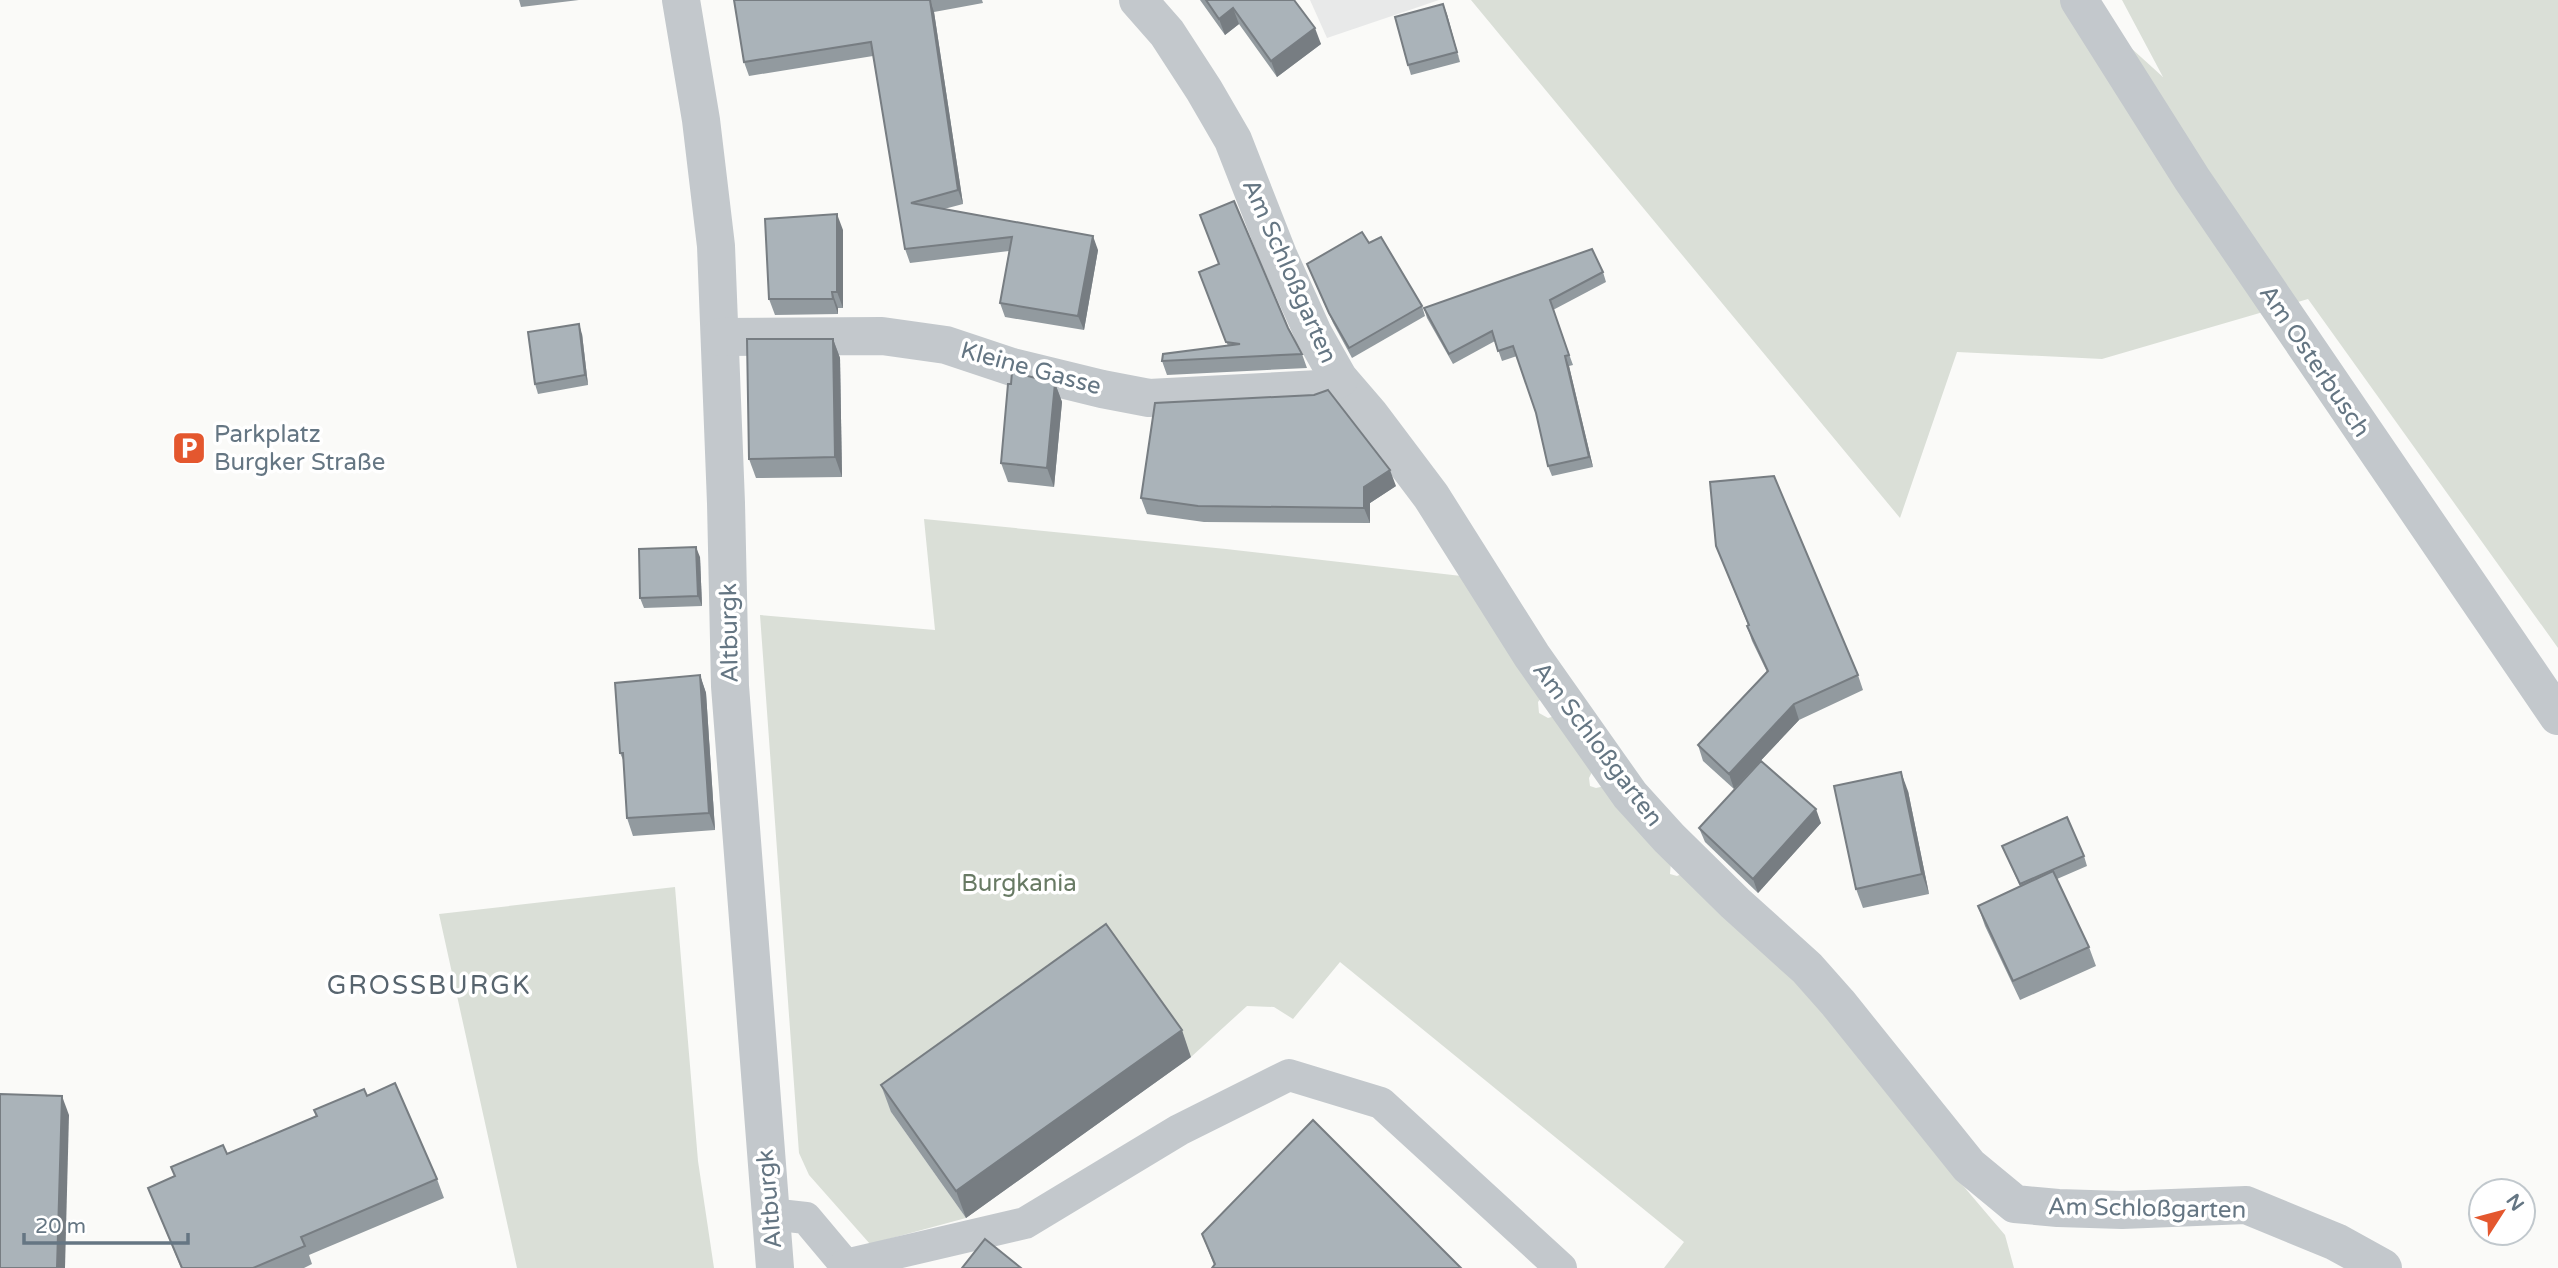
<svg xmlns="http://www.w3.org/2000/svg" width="2558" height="1268" viewBox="0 0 2558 1268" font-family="'Varela Round',sans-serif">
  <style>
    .built { fill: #e8e9e9 }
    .green { fill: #dadfd7 }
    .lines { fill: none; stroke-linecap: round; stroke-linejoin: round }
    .service { stroke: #c3c8cc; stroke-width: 32 }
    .minor { stroke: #c3c8cc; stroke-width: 38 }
    .wall { fill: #929a9f }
    .shaded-wall { fill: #777d82 }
    .building { fill: #aab3b9; stroke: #777d82; stroke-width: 2 }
    .labels { text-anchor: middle; stroke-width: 7; stroke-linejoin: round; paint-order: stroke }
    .street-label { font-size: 24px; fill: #657683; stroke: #fff }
    .poi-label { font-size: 24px; fill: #657683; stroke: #fff; text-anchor: start }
    .park-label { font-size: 24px; fill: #687a64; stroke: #fff }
    .neighbourhood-label { font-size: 26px; letter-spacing: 2px; fill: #57646e; stroke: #fff }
  </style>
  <rect width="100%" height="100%" fill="#fafaf8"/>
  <!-- built -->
  <path class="built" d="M1310,0H1439L1327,38Z"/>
  <!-- green -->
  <g class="green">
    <path d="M1471,0H2078L2163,77L2122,0H2558V648L2308,299L2102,359L1957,352L1900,518Z"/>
    <path d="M924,519L1226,549L1470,577L1542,697L1538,702L1539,713L1548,718L1555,716L1592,772L1589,778L1590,786L1596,788L1605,786L1671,861L1670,874L1677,876L1686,872L1809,991L1931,1148L2005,1235L2014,1268H1664L1684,1242L1340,962L1293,1019L1274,1007L1247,1006L1191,1057L1116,951L891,1112L966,1218L870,1244L809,1175L799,1153L760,615L935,630Z"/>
    <path d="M675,887L698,1161L714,1268H517L439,914Z"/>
  </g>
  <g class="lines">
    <!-- service -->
    <g class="service">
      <path d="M770,1214L806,1218L848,1268"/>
      <path d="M845,1265L1025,1223L1179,1130L1289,1075L1381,1103L1561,1268"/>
    </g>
    <!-- minor -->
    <g class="minor">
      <path d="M681,0L701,120L716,246L726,503L730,686L775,1268"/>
      <path d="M1138,0L1167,33L1204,90L1233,140L1278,255L1313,333L1339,379L1370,415L1431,496L1532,656L1630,795L1669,838L1735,903L1807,968L1838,1003L1969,1166L2015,1204L2058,1208L2122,1210L2246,1205L2336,1242L2383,1268"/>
      <path d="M2079,0L2192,179L2558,716"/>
      <path d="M720,337L882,336L946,345L1012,367L1102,389L1149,398L1319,389L1339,379"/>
    </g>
  </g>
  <!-- wall -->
  <g class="wall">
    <path d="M519,0H579L521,7Z"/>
    <path d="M734,0H982L983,3L934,12L963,204L944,209L1098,250L1084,330L1005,317L1000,303L1009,251L910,263L905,249L873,56L749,76L744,62Z"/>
    <path d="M1200,0H1294L1321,44L1277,77L1239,24L1225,35Z"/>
    <path d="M1443,4L1460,62L1411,75L1408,65Z"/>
    <path d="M843,230V308H838V314L775,315L769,299Z"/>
    <path d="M1369,243L1422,306L1425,316L1352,358L1333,323L1307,264Z"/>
    <path d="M1199,272L1288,328L1302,354L1307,368L1167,375L1162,361L1228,346Z"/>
    <path d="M1603,272L1606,282L1553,310L1573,365L1569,366L1593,467L1552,476L1548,466L1536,413L1517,356L1502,361L1495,341L1453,364L1427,318L1424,308Z"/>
    <path d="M582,334L588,385L538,394L535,384Z"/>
    <path d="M833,339L840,358L842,477L756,478L749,459Z"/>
    <path d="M1055,383L1062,402L1054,487L1008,482L1001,463L1011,384Z"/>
    <path d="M1396,486L1370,503V523L1204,522L1147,514L1141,498Z"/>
    <path d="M1716,546L1858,675L1863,690L1799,720L1734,789L1703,761L1698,745L1767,672L1752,641L1747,626L1748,625Z"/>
    <path d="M700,557L702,606L644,608L640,598Z"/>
    <path d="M700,675L706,693L715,830L633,836L627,818L624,762L620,753Z"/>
    <path d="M1908,791L1929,894L1863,908L1856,889Z"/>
    <path d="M1821,823L1758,893L1705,842L1699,828Z"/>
    <path d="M2002,846L2084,856L2087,866L2057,879L2089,947L2096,966L2020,1000L1985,926L1978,906L2020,886Z"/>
    <path d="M1191,1057L966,1218L891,1112L881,1085Z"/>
    <path d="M367,1096L437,1179L444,1198L309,1255L312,1264L304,1268H181L148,1188L175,1176L171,1167L227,1154L316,1116L314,1110Z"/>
    <path d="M1202,1234L1461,1268L1214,1265Z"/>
  </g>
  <!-- shaded-wall -->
  <g class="shaded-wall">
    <path d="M930,0L934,12L963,204L958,190Z"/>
    <path d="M1443,4L1447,14L1460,62L1457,52Z"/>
    <path d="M1233,8L1239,24L1225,35L1219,19Z"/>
    <path d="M1315,28L1321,44L1277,77L1271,61Z"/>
    <path d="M837,214L843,230V308L837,292Z"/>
    <path d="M1093,236L1098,250L1084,330L1078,316Z"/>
    <path d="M832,292L838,308V314L833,299Z"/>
    <path d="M579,324L582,334L588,385L585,375Z"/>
    <path d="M833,339L840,358L842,477L835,457Z"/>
    <path d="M1565,356L1569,366L1593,467L1589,457Z"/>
    <path d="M1055,383L1062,402L1054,487L1047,468Z"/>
    <path d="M1390,470L1396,486L1370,503V523L1364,508V487Z"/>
    <path d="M696,547L700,557L702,606L698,596Z"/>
    <path d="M700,675L706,693L715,830L709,813Z"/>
    <path d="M1794,704L1799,720L1734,789L1729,774Z"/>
    <path d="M1901,772L1908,791L1929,894L1922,874Z"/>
    <path d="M1816,809L1821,823L1758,893L1753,879Z"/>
    <path d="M1182,1030L1191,1057L966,1218L956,1191Z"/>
    <path d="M62,1096L69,1115L65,1268H57Z"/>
  </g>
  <!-- building -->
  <g class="building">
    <path d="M734,0H930L958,190L911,203L1093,236L1078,316L1000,303L1012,237L905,249L871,42L744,62Z"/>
    <path d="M1206,0H1294L1315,28L1271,61L1233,8L1219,19Z"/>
    <path d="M1443,4L1457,52L1408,65L1395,17Z"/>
    <path d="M1234,201L1288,328L1302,354L1162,361L1163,354L1240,344L1226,342L1199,272L1219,264L1200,215Z"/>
    <path d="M837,214V292H832L833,299H769L765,219Z"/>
    <path d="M1362,232L1369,243L1381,237L1422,306L1349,348L1329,313L1307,264Z"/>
    <path d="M1592,249L1603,272L1550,300L1569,355L1565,356L1589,457L1548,466L1536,413L1513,346L1498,351L1492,331L1449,354L1424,308Z"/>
    <path d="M579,324L585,375L535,384L528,332Z"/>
    <path d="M747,339H833L835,457L749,459Z"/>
    <path d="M1012,372L1055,383L1047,468L1001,463L1008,384H1011Z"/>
    <path d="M1328,390L1390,470L1364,487V508L1198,506L1141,498L1155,403L1314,395Z"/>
    <path d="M1774,476L1858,675L1794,704L1729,774L1698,745L1768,671L1747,626L1749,625L1716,546L1710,482Z"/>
    <path d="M696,547L698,596L640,598L639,549Z"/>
    <path d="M700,675L709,813L627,818L623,753H620L615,683Z"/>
    <path d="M1761,761L1816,809L1753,879L1699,828Z"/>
    <path d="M1901,772L1922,874L1856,889L1834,786Z"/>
    <path d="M2067,817L2084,856L2020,884L2002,846Z"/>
    <path d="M2053,871L2089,947L2013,981L1978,906Z"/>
    <path d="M1106,924L1182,1030L956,1191L881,1085Z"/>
    <path d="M395,1083L437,1179L301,1237L305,1246L253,1268H182L148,1188L175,1176L171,1167L223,1145L227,1154L317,1116L314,1110L364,1089L367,1096Z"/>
    <path d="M0,1094L62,1096L57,1268H0Z"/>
    <path d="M1313,1120L1461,1268H1212L1215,1264L1202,1234Z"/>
    <path d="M985,1239L1021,1268H962Z"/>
  </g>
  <!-- icons -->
  <defs>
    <g id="parking-square" transform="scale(1.75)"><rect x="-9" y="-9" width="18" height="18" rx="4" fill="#e4572e" stroke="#fff"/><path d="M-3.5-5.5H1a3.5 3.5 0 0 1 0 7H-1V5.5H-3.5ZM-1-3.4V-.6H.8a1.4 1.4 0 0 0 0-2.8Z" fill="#fff"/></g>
  </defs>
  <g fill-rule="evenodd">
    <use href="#parking-square" x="189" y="448"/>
  </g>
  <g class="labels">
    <!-- street labels -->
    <g class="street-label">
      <text transform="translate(1290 271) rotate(66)" y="8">Am Schloßgarten</text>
      <text transform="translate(2315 361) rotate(56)" y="8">Am Osterbusch</text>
      <text transform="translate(1031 368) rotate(15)" y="8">Kleine Gasse</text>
      <text transform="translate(729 633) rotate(-91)" y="8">Altburgk</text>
      <text transform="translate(1598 744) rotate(53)" y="8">Am Schloßgarten</text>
      <text transform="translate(769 1199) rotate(-95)" y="8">Altburgk</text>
      <text transform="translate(2147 1208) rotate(1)" y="8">Am Schloßgarten</text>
    </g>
    <!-- poi labels -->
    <g class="poi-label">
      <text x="214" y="442">Parkplatz<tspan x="214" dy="28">Burgker Straße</tspan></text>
    </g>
    <!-- park labels -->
    <g class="park-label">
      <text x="1019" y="891">Burgkania</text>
    </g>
    <!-- neighbourhood labels -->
    <g class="neighbourhood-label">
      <text x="429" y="994">GROSSBURGK</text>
    </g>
  </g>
  <!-- north arrow -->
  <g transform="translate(2502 1212) rotate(54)"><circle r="33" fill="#ffffff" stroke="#c1c8cd" stroke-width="2"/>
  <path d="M0-5L12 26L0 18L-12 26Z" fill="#e4572e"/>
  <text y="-10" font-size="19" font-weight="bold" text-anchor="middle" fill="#657683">N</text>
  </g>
  <!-- scale -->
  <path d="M24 1233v10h164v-10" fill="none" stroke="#657683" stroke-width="3.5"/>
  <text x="35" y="1233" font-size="21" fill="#657683" stroke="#ffffff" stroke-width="5" paint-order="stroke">20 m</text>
</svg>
